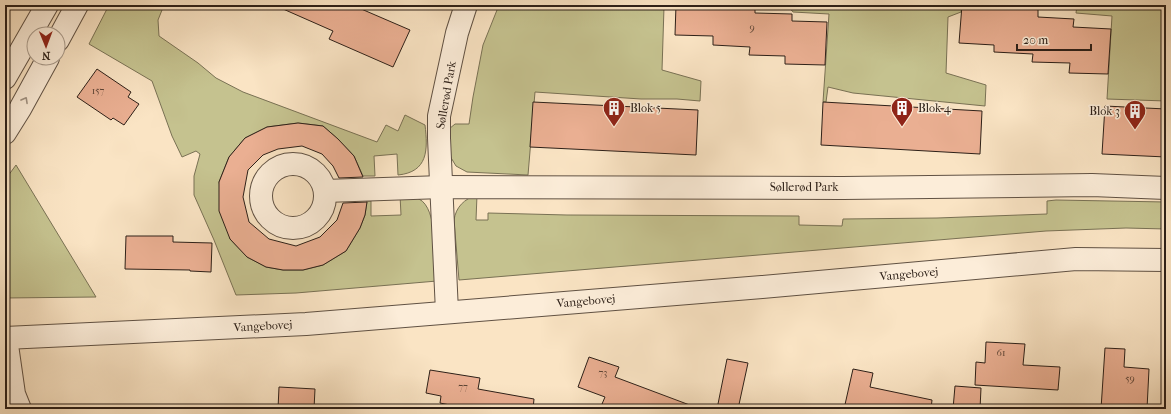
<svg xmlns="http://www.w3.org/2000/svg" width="1171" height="414" viewBox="0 0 1171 414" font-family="'IM FELL French Canon',serif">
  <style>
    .green { fill: #c5c28f; stroke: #797154 }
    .building { fill: #eaaf92; stroke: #2d2018 }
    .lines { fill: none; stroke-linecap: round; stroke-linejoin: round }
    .minor-casing { stroke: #605143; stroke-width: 24 }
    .tertiary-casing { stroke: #605143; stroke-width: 24 }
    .minor { stroke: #fcedd9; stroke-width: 22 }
    .tertiary { stroke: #fcedd9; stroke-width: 22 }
    .oneway { stroke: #9f9182 }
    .labels { text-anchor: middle; stroke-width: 3; stroke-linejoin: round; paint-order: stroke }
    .number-label { font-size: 10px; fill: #5c4436 }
    .street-label { font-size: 12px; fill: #2d2018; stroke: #fcedd9 }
    .poi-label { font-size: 12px; fill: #2d2018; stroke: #fcedd9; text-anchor: start }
  </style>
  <rect width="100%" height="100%" fill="#fae4c4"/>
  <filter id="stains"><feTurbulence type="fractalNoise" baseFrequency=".005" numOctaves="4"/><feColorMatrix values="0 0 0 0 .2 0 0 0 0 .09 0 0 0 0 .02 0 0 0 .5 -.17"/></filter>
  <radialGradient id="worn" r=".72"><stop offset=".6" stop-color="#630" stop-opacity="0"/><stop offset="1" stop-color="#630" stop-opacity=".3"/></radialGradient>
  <!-- green -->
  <g class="green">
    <path d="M109,5H164L158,20L159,36L198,63L216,78L243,92L377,142L386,125L398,131L405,115L425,125C428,150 428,172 398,175L397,154L374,156L375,176H363L354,156L338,139L323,126L298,123L267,127L245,138L229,157L219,182L230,239L247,257L266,267L283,270H303L323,265L346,251L360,228L365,215L367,201H371V216L401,215L400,195C406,196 413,196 419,199C438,208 435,261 437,281L296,293L236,295L214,240L194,195V176L200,154L196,151L182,157L172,136L152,81L89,44Z"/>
    <path d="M499,5H676V8L664,7L662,70L701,81L700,101L677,99H641L535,92L528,175L467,172L456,166L450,156L449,129L455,124H469L473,97L483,45Z"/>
    <path d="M787,5H962L961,12L948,17L946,73L986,85L985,106L853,93L828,87L826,102H823L829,14L793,12Z"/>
    <path d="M1077,5H1166V101L1107,99L1112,16L1076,13Z"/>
    <path d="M16,165L96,297L5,298V180Z"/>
    <path d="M477,195L476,220H488V213L567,215L799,216V225L842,226L843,219L937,218L1047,214V201L1056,200L1166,202V229L1126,228L1046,231L459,280L454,220C456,207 464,199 477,195Z"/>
  </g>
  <!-- building -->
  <g class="building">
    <path d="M274,5H352L410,30L393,67L329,39L333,31Z"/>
    <path d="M676,5H755V13L792,14V21L827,22L825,65L785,64V56L749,55L750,47L713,45V36L675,35Z"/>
    <path d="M962,5H1001L1002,7L1038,8V17L1074,19L1073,27L1111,29L1108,74L1069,73L1070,63L1032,62L1033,54L994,52V45L959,43Z"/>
    <path d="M97,69L131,92L128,97L139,104L124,125L113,118L111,120L77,97Z"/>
    <path d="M533,102L698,110L696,155L530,147Z"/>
    <path d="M823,102L982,111L980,154L821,145Z"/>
    <path d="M1105,106L1166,109V157L1102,154Z"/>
    <path d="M298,123L323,126L338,139L354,156L363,177L339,178L333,166L322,154L302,146L278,149L263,155L248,170L243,197L249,222L269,239L296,246L320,237L337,220L343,203L367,202L365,215L360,228L346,251L323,265L303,270H283L266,267L247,257L230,239L219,211V182L229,157L245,138L267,127Z"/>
    <path d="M126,236H173V242L212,243L211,272L190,271V270L125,269Z"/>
    <path d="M986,342L1025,344L1023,365L1060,367L1058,390L975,385L976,362L985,363Z"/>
    <path d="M1105,348L1125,349L1124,367L1149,369L1147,409H1101Z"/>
    <path d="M589,357L619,367L615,377L695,407V409H614L602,404L605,397L578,387Z"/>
    <path d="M727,359L748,363L738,409H717Z"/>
    <path d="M853,369L873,373L870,387L932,400L931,409H844Z"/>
    <path d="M430,370L480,378L478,389L534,399L533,409H470L440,403L441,396L426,393Z"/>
    <path d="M955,386L981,388L980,409H953Z"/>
    <path d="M279,387L315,389L314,409H278Z"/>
  </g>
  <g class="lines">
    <!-- minor casing -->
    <g class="minor-casing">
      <g id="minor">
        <circle cx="293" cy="196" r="32"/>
        <path d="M325,191L442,187L843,188L1092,185L1166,188"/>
        <path d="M447,312L439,138V116L457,33L466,5"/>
      </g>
    </g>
    <!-- tertiary casing -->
    <g class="tertiary-casing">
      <g id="tertiary">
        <path d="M58,40L77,5"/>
        <path d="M5,78L47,5"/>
        <path d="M5,133L20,109L48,58"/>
        <path d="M5,338L306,324L762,287L1076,259L1166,260"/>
        <path d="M6,338L14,394L20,409"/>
      </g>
    </g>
    <!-- minor -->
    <use href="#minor" class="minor"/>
    <!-- tertiary -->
    <use href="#tertiary" class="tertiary"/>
  </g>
  <!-- one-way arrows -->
  <defs><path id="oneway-chevron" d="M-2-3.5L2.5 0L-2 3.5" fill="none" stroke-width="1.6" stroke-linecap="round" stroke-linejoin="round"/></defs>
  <use class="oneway" href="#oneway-chevron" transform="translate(25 100) rotate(-61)"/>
  <!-- icons -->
  <defs>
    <g id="building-pin" transform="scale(1.15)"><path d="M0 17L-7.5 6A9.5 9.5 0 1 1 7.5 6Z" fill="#8f2418" stroke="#fcedd9"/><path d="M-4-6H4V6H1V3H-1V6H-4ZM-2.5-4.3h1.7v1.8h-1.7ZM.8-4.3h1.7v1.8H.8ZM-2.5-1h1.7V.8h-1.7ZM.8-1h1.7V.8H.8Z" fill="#fff"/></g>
  </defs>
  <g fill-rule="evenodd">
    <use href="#building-pin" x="614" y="108"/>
    <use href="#building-pin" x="902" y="108"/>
    <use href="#building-pin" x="1135" y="111"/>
  </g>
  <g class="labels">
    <!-- number labels -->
    <g class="number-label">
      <text x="752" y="31">9</text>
      <text x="98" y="94">157</text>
      <text x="1001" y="356">61</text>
      <text x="603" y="376">73</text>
      <text x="1130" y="382">59</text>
      <text x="463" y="390">77</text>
    </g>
    <!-- street labels -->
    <g class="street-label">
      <text transform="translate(446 95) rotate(-80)" y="4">Søllerød Park</text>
      <text x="804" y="191">Søllerød Park</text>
      <text transform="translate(909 274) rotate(-5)" y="4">Vangebovej</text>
      <text transform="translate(586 301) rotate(-5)" y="4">Vangebovej</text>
      <text transform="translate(263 326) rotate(-3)" y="4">Vangebovej</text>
    </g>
    <!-- poi labels -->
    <g class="poi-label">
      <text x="630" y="112">Blok 5</text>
      <text x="918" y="112">Blok 4</text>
      <text x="1120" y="115" text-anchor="end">Blok 3</text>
    </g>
  </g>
  <!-- margin -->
  <rect width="1171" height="414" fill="none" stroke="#fae4c4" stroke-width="20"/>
  <rect x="6" y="6" width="1159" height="402" fill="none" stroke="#2d2018" stroke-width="2"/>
  <rect x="10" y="10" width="1151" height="394" fill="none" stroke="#2d2018"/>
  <!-- north arrow -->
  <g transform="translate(46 46) rotate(179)"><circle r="19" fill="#fcedd9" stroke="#a99b8c"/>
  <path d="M0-3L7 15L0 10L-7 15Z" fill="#8f2418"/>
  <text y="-6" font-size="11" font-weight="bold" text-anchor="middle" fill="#2d2018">N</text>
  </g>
  <!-- scale -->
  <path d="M1017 44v6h74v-6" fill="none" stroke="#2d2018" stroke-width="2"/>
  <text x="1023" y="44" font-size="12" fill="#2d2018" stroke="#fcedd9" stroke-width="3" paint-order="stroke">20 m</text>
  <rect width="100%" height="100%" filter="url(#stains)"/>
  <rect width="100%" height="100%" fill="url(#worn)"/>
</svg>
